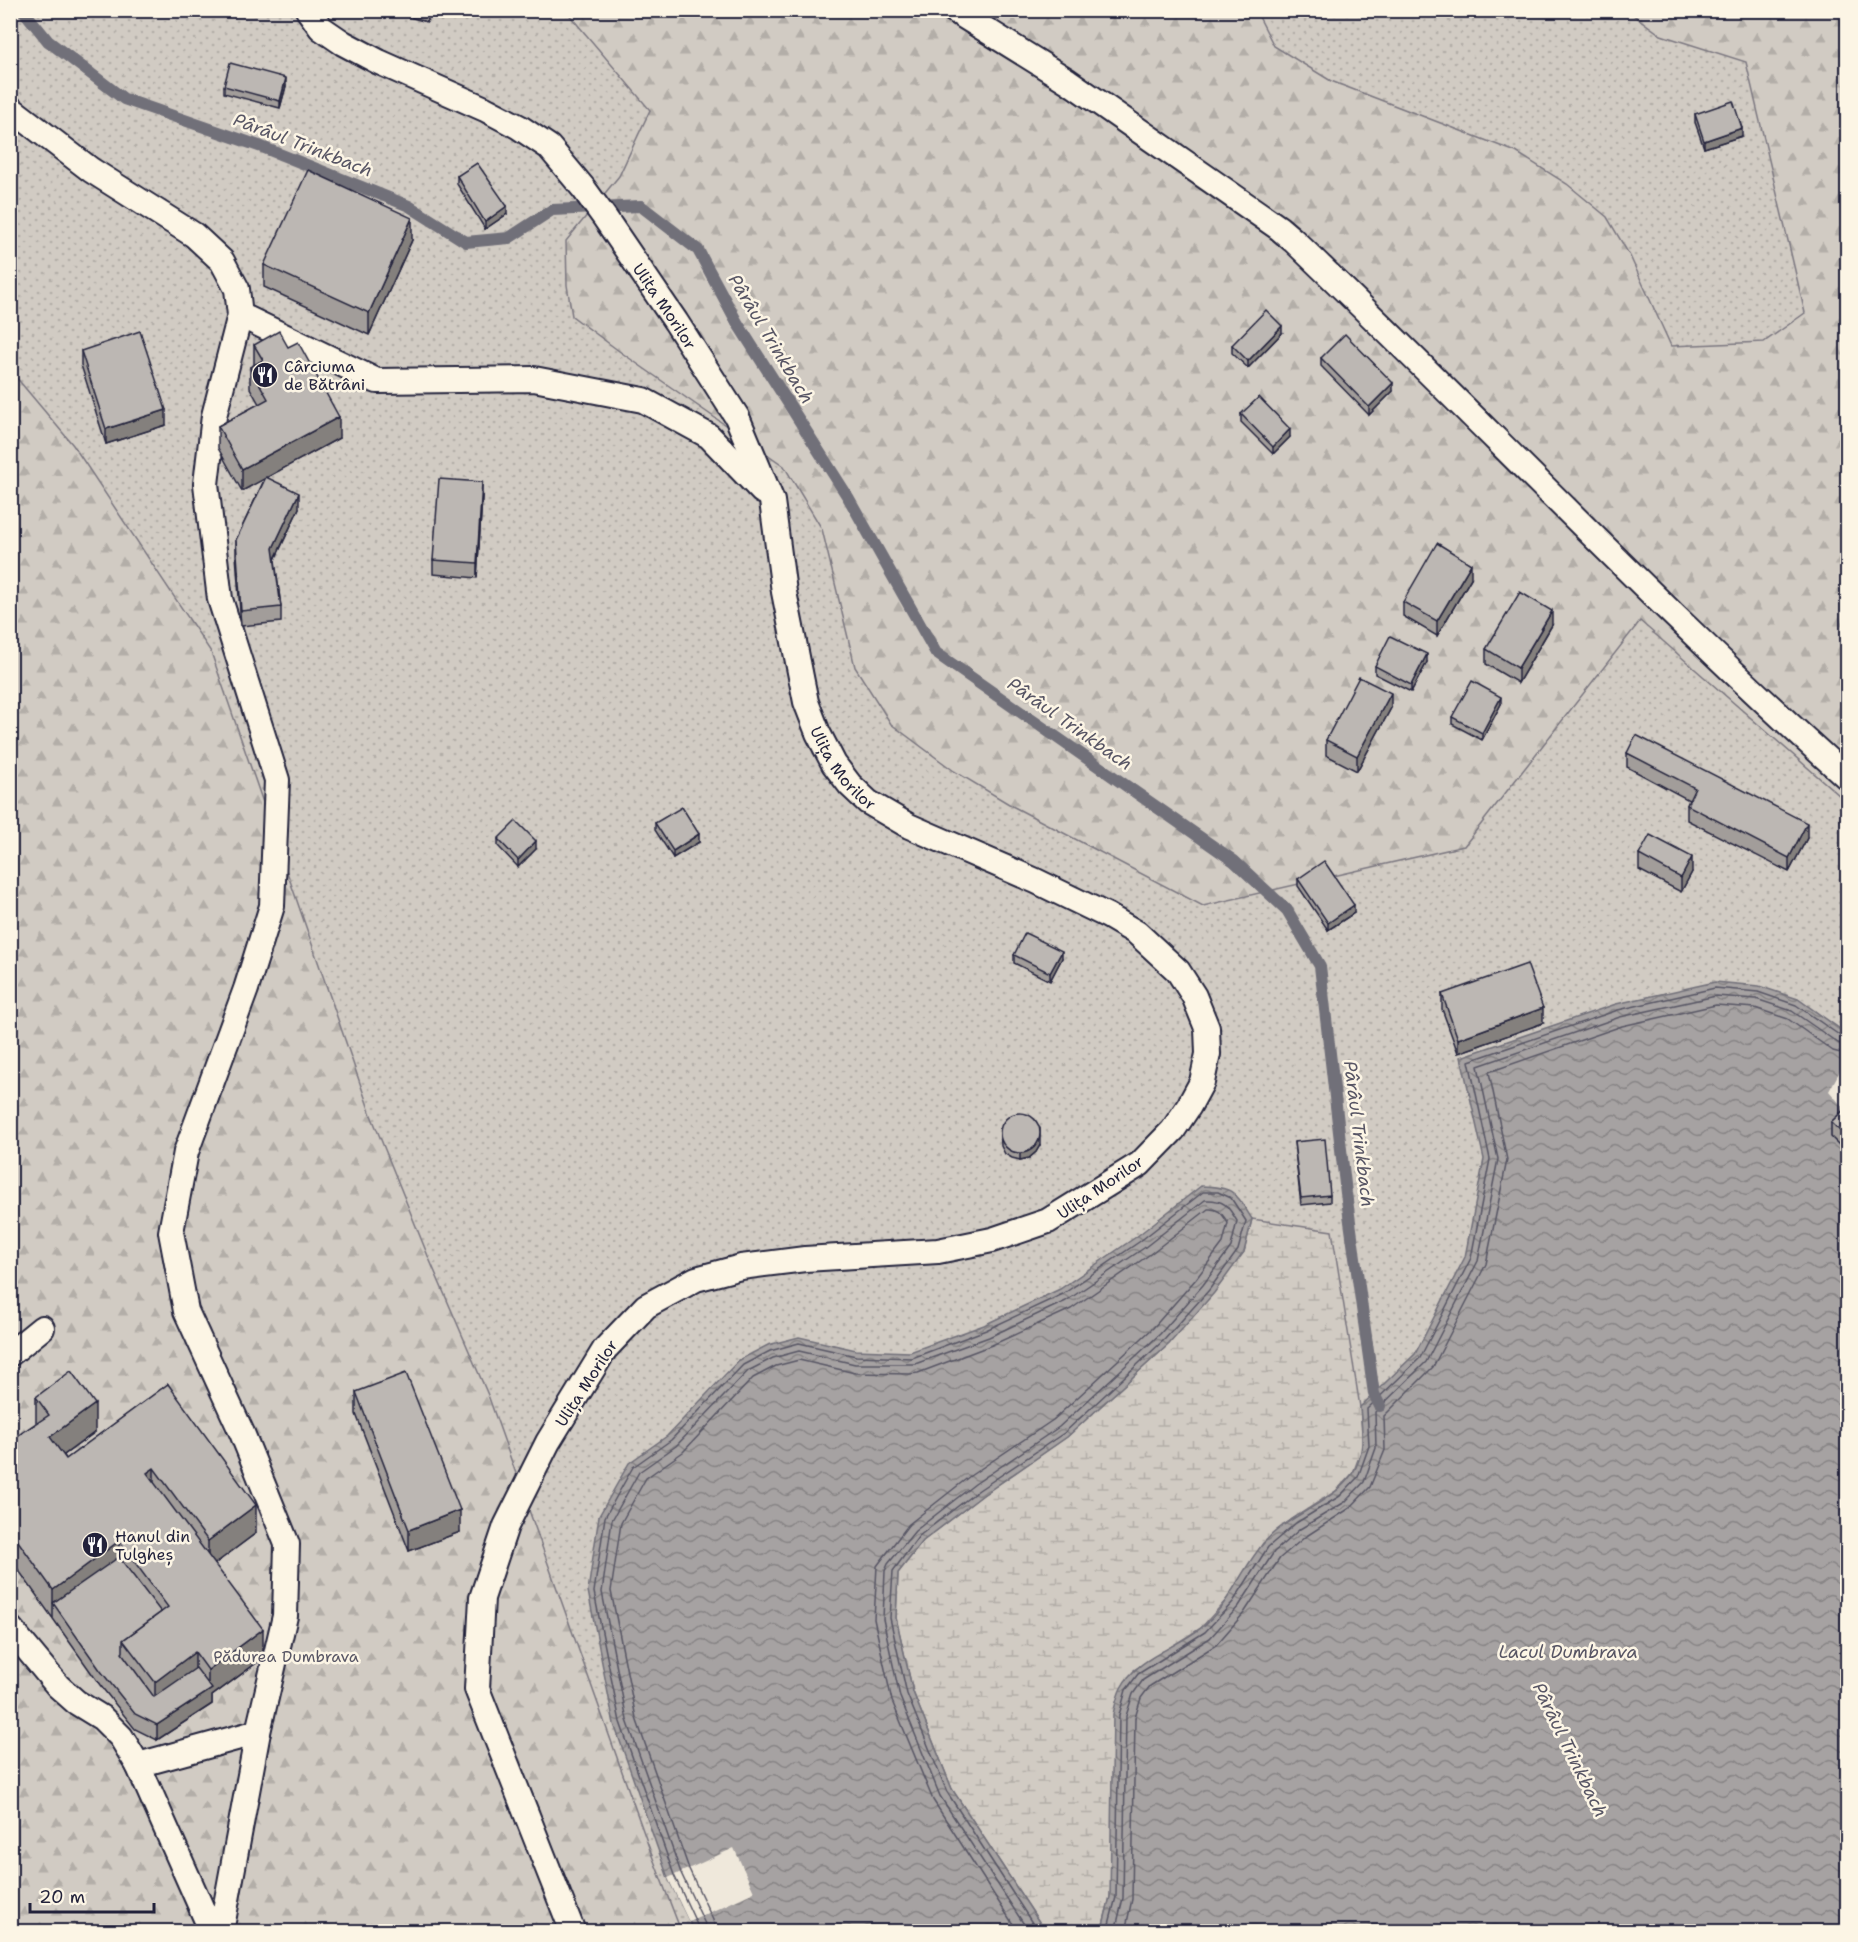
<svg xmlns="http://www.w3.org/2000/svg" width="1858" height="1942" viewBox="0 0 1858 1942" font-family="'Shantell Sans',sans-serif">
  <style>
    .grass { fill: url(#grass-dots); stroke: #7a767f; stroke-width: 1.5 }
    .forest { fill: url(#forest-firs); stroke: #7a767f; stroke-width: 1.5 }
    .wetland { fill: url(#wetland-marsh); stroke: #7a767f; stroke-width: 1.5 }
    .water { fill: url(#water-waves); stroke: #716f79; stroke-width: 1.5 }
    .pier { fill: #efe8db }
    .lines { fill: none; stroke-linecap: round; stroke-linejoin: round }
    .shore { stroke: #575564; stroke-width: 1.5 }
    .stream { stroke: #716f79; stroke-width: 12 }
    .lane-casing { stroke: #22223b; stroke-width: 28 }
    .lane { stroke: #fcf5e5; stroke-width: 24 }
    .wall { fill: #a29d9a; stroke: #22223b; stroke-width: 1.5 }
    .shaded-wall { fill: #84807d; stroke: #22223b; stroke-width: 1.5 }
    .building { fill: #bcb7b3; stroke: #22223b; stroke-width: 1.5 }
    .labels { text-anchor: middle; stroke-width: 5; stroke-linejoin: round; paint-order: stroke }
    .street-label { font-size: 16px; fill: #22223b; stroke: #fcf5e5 }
    .poi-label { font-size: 16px; fill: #22223b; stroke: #fcf5e5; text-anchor: start }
    .park-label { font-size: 16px; fill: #575564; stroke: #fcf5e5 }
    .water-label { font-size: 18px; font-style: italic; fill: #575564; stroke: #fcf5e5 }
  </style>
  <defs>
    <pattern id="grass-dots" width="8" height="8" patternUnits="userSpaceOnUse" patternTransform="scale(1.5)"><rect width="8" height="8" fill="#d1cbc3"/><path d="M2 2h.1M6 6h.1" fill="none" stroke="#b3aea8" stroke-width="1.8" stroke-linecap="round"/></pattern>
    <pattern id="forest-firs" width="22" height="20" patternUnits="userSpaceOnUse" patternTransform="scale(1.5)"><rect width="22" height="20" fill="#d1cbc3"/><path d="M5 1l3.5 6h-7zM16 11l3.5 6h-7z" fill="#b3aea8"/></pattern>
    <pattern id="wetland-marsh" width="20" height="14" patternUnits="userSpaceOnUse" patternTransform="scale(1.5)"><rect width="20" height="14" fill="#d1cbc3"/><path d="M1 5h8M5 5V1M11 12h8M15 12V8" fill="none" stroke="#b3aea8"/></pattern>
    <pattern id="water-waves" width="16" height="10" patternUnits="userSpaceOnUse" patternTransform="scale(1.5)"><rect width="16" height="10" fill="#a6a2a2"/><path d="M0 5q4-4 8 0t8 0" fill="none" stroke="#878485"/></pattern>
  </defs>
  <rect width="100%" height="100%" fill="#efe8db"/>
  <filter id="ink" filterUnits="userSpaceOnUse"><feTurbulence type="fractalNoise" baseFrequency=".0167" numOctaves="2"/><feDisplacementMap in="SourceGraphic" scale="12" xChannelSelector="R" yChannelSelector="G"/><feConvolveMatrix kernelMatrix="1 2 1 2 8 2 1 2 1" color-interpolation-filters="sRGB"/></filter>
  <g filter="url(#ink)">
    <!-- grass -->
    <path class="grass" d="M11,11H1847V1931L11,1932Z"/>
    <!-- forest -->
    <g class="forest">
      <path d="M566,11H1256L1274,46L1331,81L1516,152L1567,184L1607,217L1630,256L1671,346L1764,342L1805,313L1746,62L1661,35L1628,11H1847V802L1640,621L1464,846L1203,906L1014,807L954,771L891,724L855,667L822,529L784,466L619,351L572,316L567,285L566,241L619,176L650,110Z"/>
      <path d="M10,370L73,445L211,652L371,1115L428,1256L488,1395L651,1853L681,1931H11Z"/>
    </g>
    <!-- wetland -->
    <path class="wetland" d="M1252,1219L1332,1231L1360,1407L1363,1446L1353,1473L1336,1491L1292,1519L1263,1543L1228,1598L1201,1628L1134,1670L1110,1897L1102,1929L1097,1932L1045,1931L952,1789L913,1692L896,1618L898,1573L923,1541L983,1495L1067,1437L1169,1344L1244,1252Z"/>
    <!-- water -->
    <g class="water">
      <path d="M1715,982L1759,986L1798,999L1847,1034V1931L1097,1932L1102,1929L1110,1897L1113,1714C1115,1706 1117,1696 1121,1688C1136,1658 1176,1648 1201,1628C1229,1606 1240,1571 1263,1544C1287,1514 1331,1505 1352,1474C1366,1454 1362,1430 1360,1407L1415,1354L1465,1257L1484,1159L1461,1057L1616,1004Z"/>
      <path d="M1201,1186C1235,1187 1235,1192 1252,1219L1244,1252L1214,1293L1169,1344L1067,1437L983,1495L923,1541L898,1573L896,1618L913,1692L952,1789L1045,1931H694L668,1878L614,1724L588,1591L599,1516L629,1463L667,1436L739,1360L768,1345L799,1337L856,1350L910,1352L984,1325L1060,1289L1136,1237Z"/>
    </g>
    <!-- pier -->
    <g class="pier">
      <path d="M1847,1058V1084L1843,1091L1847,1096V1112L1829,1091Z"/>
      <path d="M734,1848L754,1892L689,1922L668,1878Z"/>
    </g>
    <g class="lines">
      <!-- shore -->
      <g class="shore">
        <path d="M699,1932L698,1927L674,1875L620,1722L594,1592L605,1517L633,1467L671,1440L743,1365L770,1351L799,1343L856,1356L912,1358L986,1330L1063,1294L1139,1242L1203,1192H1218L1231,1198L1246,1221L1238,1250L1209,1290L1165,1339L1064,1433L979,1490L919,1536L893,1571L890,1618L907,1694L947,1792L1038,1932"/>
        <path d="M707,1932L705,1924L681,1873L627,1720L602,1592L612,1520L639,1472L676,1446L748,1371L773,1358L799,1351L855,1364H915L989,1337L1066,1301L1144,1248L1205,1200C1224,1199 1228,1206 1237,1221L1231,1247L1203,1285L1160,1334L1059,1427L975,1484L915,1531L888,1564L885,1571L883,1619L900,1697L940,1796L1029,1932"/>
        <path d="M716,1932L713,1920L689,1869L636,1718L611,1591L621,1523L646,1478L683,1452L753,1378L776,1366L799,1360L855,1373L910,1374L918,1373L992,1345L1071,1309L1149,1255L1208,1209C1219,1208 1222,1214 1228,1223L1223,1243L1196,1279L1153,1328L1053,1420L970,1476L909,1524L877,1566L874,1619L892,1701L933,1800L1018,1932"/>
        <path d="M1107,1932L1116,1897L1119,1715L1126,1690L1138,1674L1205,1632L1233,1602L1268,1547L1296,1523L1340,1496L1358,1477L1369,1446L1367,1409L1420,1358L1471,1258L1490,1159L1469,1061L1618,1010L1715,988L1758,992L1796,1005L1842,1037L1848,1038"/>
        <path d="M1115,1932L1123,1898L1126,1716L1133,1694L1143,1680L1210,1638L1239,1606L1274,1552L1300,1529L1345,1502L1364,1482L1376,1448L1375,1412L1426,1362L1478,1261L1498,1159L1478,1066L1620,1017L1716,996L1756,999L1792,1011L1838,1043L1848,1046"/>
        <path d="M1125,1932L1132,1899L1135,1718L1141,1698L1150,1686L1216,1645L1244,1613L1280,1558L1305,1537L1350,1508L1370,1487L1385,1450L1384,1416L1433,1367L1486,1264L1507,1160L1489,1072L1622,1026L1716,1005L1755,1008L1788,1019L1833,1051L1848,1055"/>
      </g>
      <!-- stream -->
      <path class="stream" d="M23,10L48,41L124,99L262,147L409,206L466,242L509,238L552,210L641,206L698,250L738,324L848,497L936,653L1234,861L1287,910L1320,966L1346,1193L1374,1394L1380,1406"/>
      <!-- lane casing -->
      <g class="lane-casing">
        <g id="lane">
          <path id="s1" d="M308,10L321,28L343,43L379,62L485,109L519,127L549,147L584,189L605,218L676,322L737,417L772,501L784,592L806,702L818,733L834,764L850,785L868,802L909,826L1036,881L1108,916L1137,933L1178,971L1194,996L1207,1028L1208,1054L1202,1082L1189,1106L1173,1130L1140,1164L1048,1221L992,1240L938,1251L805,1259L741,1267L696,1279L646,1306L605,1349L548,1442L506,1526L482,1598L477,1689L573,1932"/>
          <path d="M954,10L1068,81L1279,228L1293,240C1479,418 1656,606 1848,778"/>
          <path d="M10,108L91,170L194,235L222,261L237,289L240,315L377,381L534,379L643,400L709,436L762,491"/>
          <path d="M10,1354L42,1328"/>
          <path d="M10,1628L58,1686L76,1702L102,1718L121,1737L138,1765L212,1932"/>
          <path d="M138,1765L258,1732"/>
          <path d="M221,1932L258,1732L285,1616L287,1544L242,1433L186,1311L171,1232L186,1152L246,989L272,906L277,780L220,599L206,484L214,416L240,315"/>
        </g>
      </g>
      <!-- lane -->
      <use href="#lane" class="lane"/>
    </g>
    <!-- wall -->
    <g class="wall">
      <path d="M384,10H430L427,22Z"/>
      <path d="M224,86H286L280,108L224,93Z"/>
      <path d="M1695,114L1742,136L1704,148L1695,122Z"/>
      <path d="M457,176L507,214L485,229L457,184Z"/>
      <path d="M412,240L369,335L264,287V265Z"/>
      <path d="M1282,333L1248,368L1232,353V345Z"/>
      <path d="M254,345L339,438L267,477L299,508L275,560L281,607V622L241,626L236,555V540L265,478L242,491L218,448V426L259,404L250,388V367L254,365Z"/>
      <path d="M81,351L166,425L106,444L81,365Z"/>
      <path d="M1321,358L1393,391L1369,415L1321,366Z"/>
      <path d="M1241,414L1290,437L1273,454L1241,422Z"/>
      <path d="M482,497L477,578L433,574V560Z"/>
      <path d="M1471,578L1437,636L1403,616V602Z"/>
      <path d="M1552,625L1518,683L1486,664V649Z"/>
      <path d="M1427,662L1411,692L1375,674V666Z"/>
      <path d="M1501,704L1482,740L1452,724V717Z"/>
      <path d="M1391,708L1357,771L1326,755V740Z"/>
      <path d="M1627,753L1807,838L1789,872L1687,820V805L1689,800L1627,767Z"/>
      <path d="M655,823L699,842L673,858L655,830Z"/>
      <path d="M498,839L536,849L518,867L498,846Z"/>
      <path d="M1639,855L1692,872L1681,892L1639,870Z"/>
      <path d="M1298,879L1354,913L1328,930L1298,886Z"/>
      <path d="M1014,955L1062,958L1050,981L1014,963Z"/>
      <path d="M1442,994L1543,1023L1458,1053L1442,1009Z"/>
      <path d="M1848,1106V1154L1831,1137V1122Z"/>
      <path d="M1000,1129L1040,1145L1036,1152L1029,1158L1020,1160L1012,1158L1005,1154L1001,1146Z"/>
      <path d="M1294,1142L1330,1195V1202L1301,1205Z"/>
      <path d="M168,1384L256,1533L214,1564L263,1658L212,1696V1704L157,1740L135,1729L100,1685L10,1558V1441L36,1423V1397L95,1432L64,1455L66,1459Z"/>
      <path d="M356,1392L460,1532L409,1551L356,1414Z"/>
    </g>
    <!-- shaded-wall -->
    <g class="shaded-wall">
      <path d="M428,10H430L427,22V14Z"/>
      <path d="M286,78V86L280,108V101Z"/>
      <path d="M1742,128V136L1704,148V141Z"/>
      <path d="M507,206V214L485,229V222Z"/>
      <path d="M412,218V240L369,335V313Z"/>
      <path d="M1282,326V333L1248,368V361Z"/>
      <path d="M1393,383V391L1369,415V407Z"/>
      <path d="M166,410V425L106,444V429Z"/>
      <path d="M339,417V438L242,491V469Z"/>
      <path d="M1290,429V437L1273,454V447Z"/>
      <path d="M482,482V497L477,578V563Z"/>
      <path d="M299,493V508L273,563V548Z"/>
      <path d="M1471,564V578L1437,636V621Z"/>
      <path d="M1552,611V625L1518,683V668Z"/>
      <path d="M1427,654V662L1411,692V685Z"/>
      <path d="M1391,693V708L1357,771V756Z"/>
      <path d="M1501,697V704L1482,740V733Z"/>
      <path d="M1807,823V838L1789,872V858Z"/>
      <path d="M699,834V842L673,858V851Z"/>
      <path d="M536,841V849L518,867V860Z"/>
      <path d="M1692,857V872L1681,892V878Z"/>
      <path d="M1354,905V913L1328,930V923Z"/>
      <path d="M1062,951V958L1050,981V973Z"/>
      <path d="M1543,1008V1023L1458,1053V1039Z"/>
      <path d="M1040,1129V1145L1036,1152L1029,1158L1020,1160V1153Z"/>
      <path d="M95,1404V1432L50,1465V1437Z"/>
      <path d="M154,1468V1496L147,1473Z"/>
      <path d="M256,1505V1533L208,1569V1541Z"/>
      <path d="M460,1510V1532L409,1551V1530Z"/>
      <path d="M119,1541V1569L53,1603V1618V1590Z"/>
      <path d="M263,1629V1658L212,1696V1704L157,1740V1725L208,1691V1670Z"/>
      <path d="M195,1652V1680L155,1710V1682Z"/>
    </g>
    <!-- building -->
    <g class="building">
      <path d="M413,10H428L427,14Z"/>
      <path d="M230,63L286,78L280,101L224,86Z"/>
      <path d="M1733,101L1742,128L1704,141L1695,114Z"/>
      <path d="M477,163L507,206L485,222L457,176Z"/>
      <path d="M308,170L412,218L369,313L264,265Z"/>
      <path d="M1266,310L1282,326L1248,361L1232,345Z"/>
      <path d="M140,331L166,410L106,429L81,351Z"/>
      <path d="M279,331L288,347L298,342L339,417L242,469L218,426L268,399L250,367L263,360L254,345Z"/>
      <path d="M1345,334L1393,383L1369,407L1321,358Z"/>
      <path d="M1259,397L1290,429L1273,447L1241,414Z"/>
      <path d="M266,477L299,493L273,548L281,607L241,611L236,540Z"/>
      <path d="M439,479L482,482L477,563L433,560Z"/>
      <path d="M1437,543L1471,564L1437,621L1403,602Z"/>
      <path d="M1520,592L1552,611L1518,668L1486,649Z"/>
      <path d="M1390,636L1427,654L1411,685L1375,666Z"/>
      <path d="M1359,677L1391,693L1357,756L1326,740Z"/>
      <path d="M1472,681L1501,697L1482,733L1452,717Z"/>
      <path d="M1636,735L1807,823L1789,858L1687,805L1695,788L1627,753Z"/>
      <path d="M682,807L699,834L673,851L655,823Z"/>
      <path d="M516,821L536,841L518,860L498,839Z"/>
      <path d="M1650,835L1692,857L1681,878L1639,855Z"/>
      <path d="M1324,861L1354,905L1328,923L1298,879Z"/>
      <path d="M1025,933L1062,951L1050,973L1014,955Z"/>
      <path d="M1527,964L1543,1008L1458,1039L1442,994Z"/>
      <path d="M1848,1106V1139L1831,1122Z"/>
      <circle cx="1020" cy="1133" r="20"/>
      <path d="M1325,1139L1330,1195L1301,1198L1294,1142Z"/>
      <path d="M71,1371L95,1404L50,1437L66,1459L168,1384L256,1505L208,1541L154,1468L147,1473L263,1629L208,1670L195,1652L155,1682L123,1640L168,1607L119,1541L53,1590L10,1530V1441L49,1415L36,1397Z"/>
      <path d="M406,1373L460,1510L409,1530L356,1392Z"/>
      <path d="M119,1557L161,1612L123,1640V1652L122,1653L154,1697L196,1668L212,1689L157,1725L135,1714L100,1670L53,1603Z"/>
    </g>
  </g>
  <!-- icons -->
  <defs>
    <g id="restaurant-disc" transform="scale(1.35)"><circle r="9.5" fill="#22223b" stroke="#fcf5e5"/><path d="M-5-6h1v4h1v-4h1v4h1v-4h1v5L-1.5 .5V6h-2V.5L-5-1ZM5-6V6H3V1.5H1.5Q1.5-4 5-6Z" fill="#fff"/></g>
  </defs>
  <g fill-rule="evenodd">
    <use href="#restaurant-disc" x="265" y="375"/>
    <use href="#restaurant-disc" x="95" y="1545"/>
  </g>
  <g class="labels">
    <!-- street labels -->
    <g class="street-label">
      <text dy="6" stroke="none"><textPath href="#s1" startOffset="477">Ulița Morilor</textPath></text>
      <text dy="6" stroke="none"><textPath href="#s1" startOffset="981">Ulița Morilor</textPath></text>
      <text transform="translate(1100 1187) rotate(-34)" y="6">Ulița Morilor</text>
      <text transform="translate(586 1383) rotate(-57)" y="6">Ulița Morilor</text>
    </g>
    <!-- poi labels -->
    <g class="poi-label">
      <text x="284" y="372">Cârciuma<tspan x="284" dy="18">de Bătrâni</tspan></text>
      <text x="115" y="1542">Hanul din<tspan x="115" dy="18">Tulgheș</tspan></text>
    </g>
    <!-- park labels -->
    <g class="park-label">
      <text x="286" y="1662">Pădurea Dumbrava</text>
    </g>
    <!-- water labels -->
    <g class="water-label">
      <text transform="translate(303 145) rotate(21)" y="6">Pârâul Trinkbach</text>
      <text transform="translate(771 339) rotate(59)" y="6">Pârâul Trinkbach</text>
      <text transform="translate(1070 724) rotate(35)" y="6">Pârâul Trinkbach</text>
      <text transform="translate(1359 1134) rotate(83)" y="6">Pârâul Trinkbach</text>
      <text x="1568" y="1658">Lacul Dumbrava</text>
      <text transform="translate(1570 1750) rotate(64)" y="6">Pârâul Trinkbach</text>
    </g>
  </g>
  <!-- margin -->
  <rect width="1858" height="1942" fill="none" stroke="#fcf5e5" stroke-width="36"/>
  <rect x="18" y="18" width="1822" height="1906" fill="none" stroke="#22223b" stroke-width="2" filter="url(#ink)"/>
  <!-- scale -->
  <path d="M30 1903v9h124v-9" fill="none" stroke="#22223b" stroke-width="3"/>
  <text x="39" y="1903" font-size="18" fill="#22223b" stroke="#fcf5e5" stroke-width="4.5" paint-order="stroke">20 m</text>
</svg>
